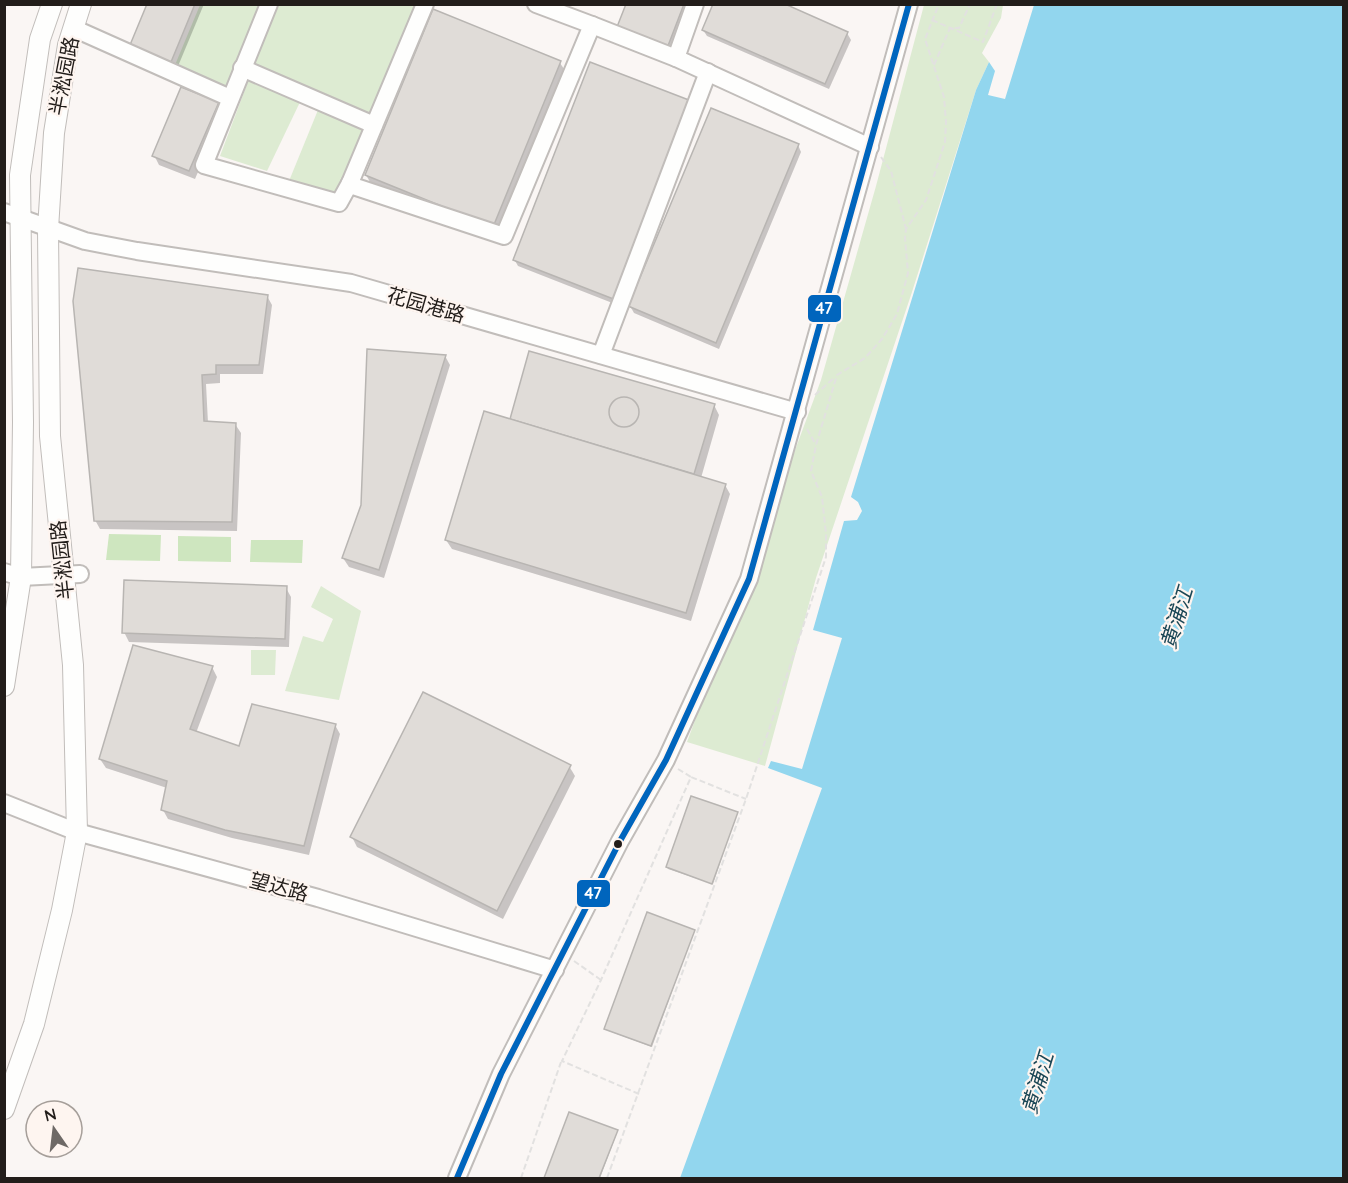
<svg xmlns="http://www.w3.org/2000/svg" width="1348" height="1183" viewBox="0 0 1348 1183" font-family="Quicksand,'Noto Sans SC',sans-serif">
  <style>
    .green { fill: #ddebd2 }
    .forest { fill: #cee6bf }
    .water { fill: #92d6ee }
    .shadow { fill: #0003 }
    .building { fill: #e0dcd8; stroke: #b8b5b2; stroke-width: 1.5 }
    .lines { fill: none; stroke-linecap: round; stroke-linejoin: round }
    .minor-casing { stroke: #c1bdba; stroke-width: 20 }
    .major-casing { stroke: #c1bdba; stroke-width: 22 }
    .path { stroke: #e2e1e0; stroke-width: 2; stroke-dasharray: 6 3; stroke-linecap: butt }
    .minor { stroke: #fefefd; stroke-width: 16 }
    .major { stroke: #fefefd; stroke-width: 20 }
    .bus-1-casing { stroke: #fef5f0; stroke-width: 10 }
    .bus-1 { stroke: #0065bd; stroke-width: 6 }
    .bus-dot { fill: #221d1a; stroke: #fef5f0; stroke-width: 2 }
    .labels { text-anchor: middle; stroke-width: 4.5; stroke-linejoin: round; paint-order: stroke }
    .street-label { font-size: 20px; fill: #221d1a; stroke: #fef5f0 }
    .water-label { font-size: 21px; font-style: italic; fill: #1b4756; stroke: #fef5f0 }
    .line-badge { stroke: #fef5f0; stroke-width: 2 }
    .badge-label { font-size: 16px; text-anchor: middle; font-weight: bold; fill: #fff }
  </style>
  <rect width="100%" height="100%" fill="#faf6f4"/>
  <!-- green -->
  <g class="green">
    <path d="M200,5H261L226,86L175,65Z"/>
    <path d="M275,5H417L372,115L249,65Z"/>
    <path d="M924,5H1003L1001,18L982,53L989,62L976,90L912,292L816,578L765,766L687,742L821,380L876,186Z"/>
    <path d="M249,79L301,100L267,171L220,156Z"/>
    <path d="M318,110L361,127L364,137L335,193L289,181Z"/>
    <path d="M321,586L361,611L339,700L285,691L303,636L323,642L333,619L311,607Z"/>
    <path d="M251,650H276L275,675H251Z"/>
  </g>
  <!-- forest -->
  <g class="forest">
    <path d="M109,534L161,535L160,561L106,560Z"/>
    <path d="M178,536L231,537V562L178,561Z"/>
    <path d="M251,540H303L302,563L250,562Z"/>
  </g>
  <!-- water -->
  <path class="water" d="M1034,5H1343V1178H680L822,788L768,768L771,761L802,769L842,638L813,630L844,521L857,520L862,511L858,502L851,497L976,90L989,62L995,71L988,95L1005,99Z"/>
  <!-- shadow -->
  <g class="shadow">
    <path d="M149,4H204L176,71L137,54Z"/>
    <path d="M628,4H690L669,57Z"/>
    <path d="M703,30L847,33L851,40L829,89L707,36Z"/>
    <path d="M560,63L564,69L496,233L370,182L366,175Z"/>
    <path d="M218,103L223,113L195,179L159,165L154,155Z"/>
    <path d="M693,103L620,306L518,266L514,259Z"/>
    <path d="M798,145L801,152L719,349L634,313L630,306Z"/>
    <path d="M267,296L272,305L263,374H220V383L206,384L208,423L235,424L241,433L237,531L100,529L95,520L75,301Z"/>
    <path d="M445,356L450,365L384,578L349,567L343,558Z"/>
    <path d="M714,405L719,415L701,478L725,485L730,494L691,621L452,549L446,540L511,420Z"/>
    <path d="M286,588L291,597L289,647L129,642L124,632Z"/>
    <path d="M212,667L217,677L196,733L240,748L335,725L340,734L309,855L232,838L168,819L163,810L167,788L106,768L100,759Z"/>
    <path d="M569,766L575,776L503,919L357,847L352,837Z"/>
    <path d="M737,813L713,884L668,869L667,867Z"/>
    <path d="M694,931L652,1047L606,1030L605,1028Z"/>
    <path d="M570,1114L617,1133L600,1178H546Z"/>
  </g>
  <!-- building -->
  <g class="building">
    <path d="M147,4H195L171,62L130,45Z"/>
    <path d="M626,4H684L666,51L615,32Z"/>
    <path d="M713,4H785L848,32L825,84L702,30Z"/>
    <path d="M433,9L561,61L493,227L365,175Z"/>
    <path d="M590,62L694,102L616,300L513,260Z"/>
    <path d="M181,87L219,102L189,171L152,156Z"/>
    <path d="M711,108L799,144L716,343L628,306Z"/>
    <path d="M78,268L268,295L259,365H216V374L202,375L204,421L236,423L232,522L94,521L73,301Z"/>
    <path d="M367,349L446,355L379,570L342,558L361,505Z"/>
    <path d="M529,351L715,404L694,474L510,419Z"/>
    <circle cx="624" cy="412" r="15"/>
    <path d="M484,411L726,484L686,613L445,540Z"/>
    <path d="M124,580L287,586L285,639L122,633Z"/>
    <path d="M133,645L213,666L190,729L239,746L252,704L336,724L304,846L225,830L161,810L167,781L99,759Z"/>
    <path d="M423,692L571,765L497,911L350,837Z"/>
    <path d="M691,796L738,812L712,884L666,867Z"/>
    <path d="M647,912L695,930L651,1046L604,1029Z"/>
    <path d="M569,1112L618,1130L599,1178H544Z"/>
  </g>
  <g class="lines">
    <!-- minor casing -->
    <g class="minor-casing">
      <g id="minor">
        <path d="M269,4L204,165L339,203L350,183L425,4"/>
        <path d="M695,4L676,58L870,147"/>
        <path d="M592,25L676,58"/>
        <path d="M73,28L230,98"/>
        <path d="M242,68L374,125"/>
        <path d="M350,183L356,187L504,236L592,25L536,4"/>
        <path d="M4,212L85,241L137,251L351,283L797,412"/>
        <path d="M601,355L708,72"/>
        <path d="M4,572L21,577L80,574"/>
        <path d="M4,803L77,832L318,898L555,970"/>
        <path d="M457,1178L501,1074L620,841L666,760L749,579L909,4"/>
      </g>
    </g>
    <!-- major casing -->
    <g class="major-casing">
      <g id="major">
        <path d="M4,686L21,577L23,422L20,175L40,39L52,4"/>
        <path d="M4,1109L34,1024L62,910L77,832L73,665L50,436L48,229L54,133L68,45L81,4"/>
      </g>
    </g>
    <!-- path -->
    <g class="path">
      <path d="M932,20L983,42L997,4"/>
      <path d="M934,65L950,28H959L970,4"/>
      <path d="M881,157L891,171L906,229"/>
      <path d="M815,395L835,377"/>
      <path d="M807,429L816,445"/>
      <path d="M678,769L691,777"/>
      <path d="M574,961L601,980"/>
      <path d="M639,1094L562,1061L601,980L691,777L746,799"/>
      <path d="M521,1178L561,1062"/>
      <path d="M607,1178L746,799L826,557V534L822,497L811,471L816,445L837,375L865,358L882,339L897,314L908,273L905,238L906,229L926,200L945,142L946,122L944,97L925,39L939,4"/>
    </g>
    <!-- minor -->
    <use href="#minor" class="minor"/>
    <!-- major -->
    <use href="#major" class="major"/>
    <!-- bus-1 casing -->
    <g class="bus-1-casing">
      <path id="bus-1" d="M457,1178L501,1074L620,841L666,760L749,579L909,4"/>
    </g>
    <!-- bus-1 -->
    <use href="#bus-1" class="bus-1"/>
  </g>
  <!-- markers -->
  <circle class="bus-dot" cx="618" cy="844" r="5"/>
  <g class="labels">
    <!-- street labels -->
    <g class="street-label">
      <text transform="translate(64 76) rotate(-79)" y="7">半淞园路</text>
      <text transform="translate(426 305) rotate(16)" y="7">花园港路</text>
      <text transform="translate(62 560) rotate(-96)" y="7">半淞园路</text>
      <text transform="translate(279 887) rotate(15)" y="7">望达路</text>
    </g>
    <!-- water labels -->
    <g class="water-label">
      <text transform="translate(1177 618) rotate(-73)" y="7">黄浦江</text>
      <text transform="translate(1038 1083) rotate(-73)" y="7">黄浦江</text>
    </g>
  </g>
  <g class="line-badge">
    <rect x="807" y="294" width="35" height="29" rx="6" fill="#0065bd"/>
    <rect x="576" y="879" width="35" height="29" rx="6" fill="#0065bd"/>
  </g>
  <g class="badge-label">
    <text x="824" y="314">47</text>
    <text x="593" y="899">47</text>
  </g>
  <!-- border -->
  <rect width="1348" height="1183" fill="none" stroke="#221d1a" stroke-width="12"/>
  <!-- north arrow -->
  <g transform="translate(54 1129) rotate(346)"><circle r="28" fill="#fef5f0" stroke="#a69f9a" stroke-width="1.5"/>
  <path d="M0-4.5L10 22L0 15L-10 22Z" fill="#6e6966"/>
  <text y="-9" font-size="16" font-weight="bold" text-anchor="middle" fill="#221d1a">N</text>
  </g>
</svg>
